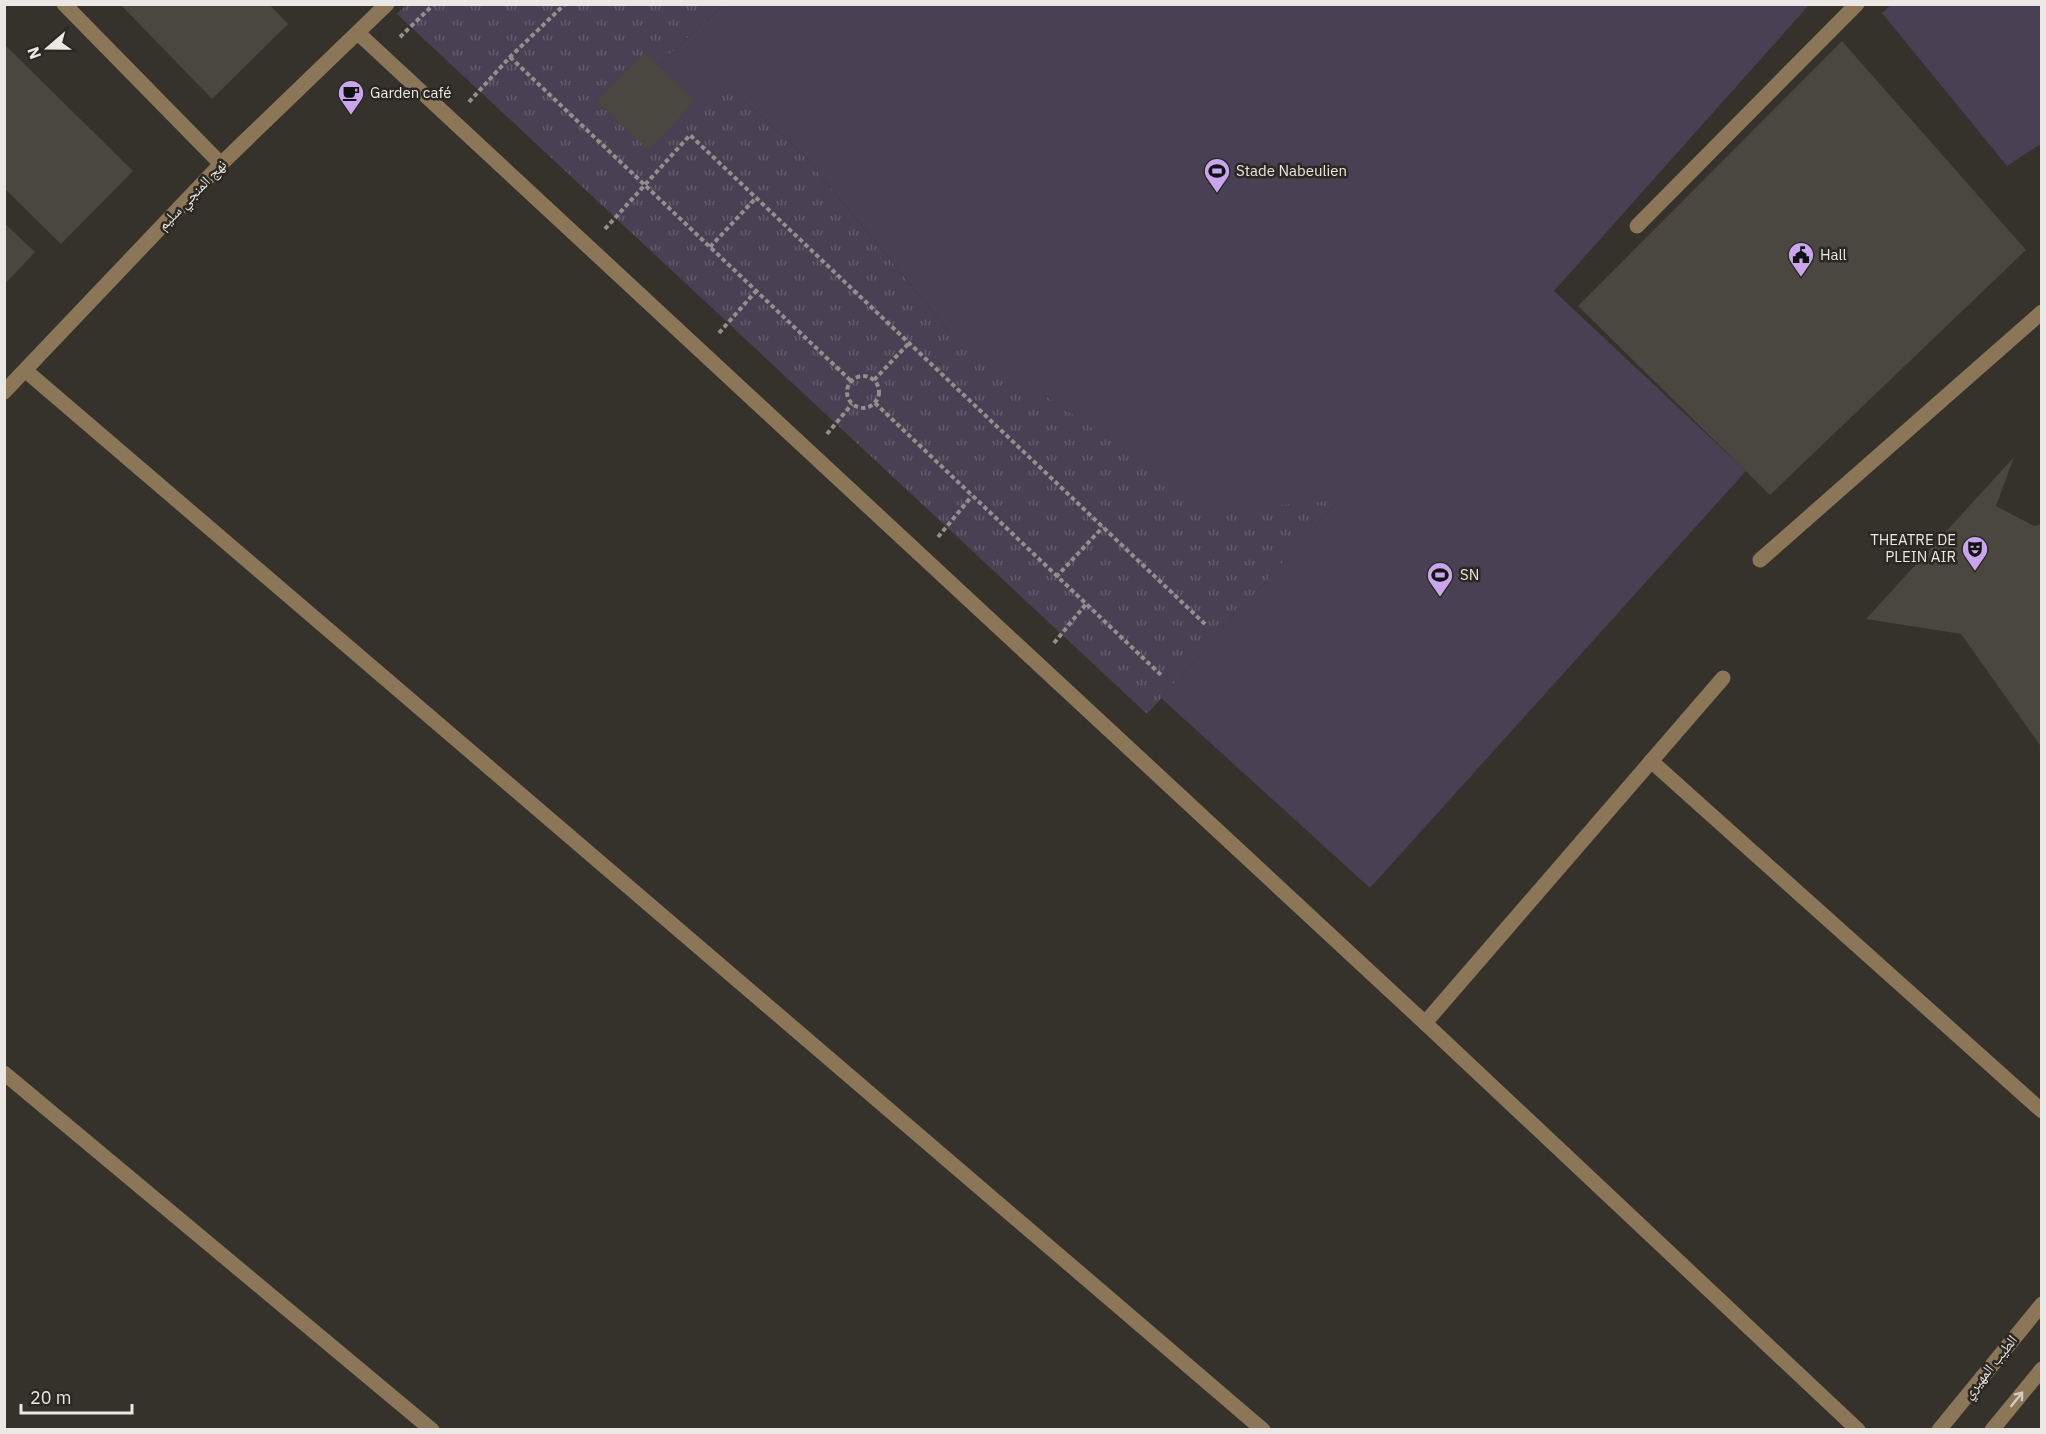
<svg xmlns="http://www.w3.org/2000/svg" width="2046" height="1434" viewBox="0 0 2046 1434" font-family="'IBM Plex Sans','Noto Naskh Arabic',sans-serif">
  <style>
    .grass { fill: url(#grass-tufts) }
    .pitch { fill: #494053 }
    .building { fill: #4a4640 }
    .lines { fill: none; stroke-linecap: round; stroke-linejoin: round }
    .path { stroke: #93908c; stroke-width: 4; stroke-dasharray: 4.5 3; stroke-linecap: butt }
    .minor { stroke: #8b7658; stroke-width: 15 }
    .oneway { stroke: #d2cbc1 }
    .labels { text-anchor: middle; stroke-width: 5; stroke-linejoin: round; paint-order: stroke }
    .poi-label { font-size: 15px; fill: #eae7e4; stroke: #2b2721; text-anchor: start }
    .street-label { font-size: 15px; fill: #eae7e4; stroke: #2b2721 }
  </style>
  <defs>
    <pattern id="grass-tufts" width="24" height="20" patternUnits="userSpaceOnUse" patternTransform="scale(1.5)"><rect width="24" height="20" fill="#494053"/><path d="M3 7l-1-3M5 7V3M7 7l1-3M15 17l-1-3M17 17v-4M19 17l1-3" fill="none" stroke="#635c6c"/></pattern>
  </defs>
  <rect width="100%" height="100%" fill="#35312b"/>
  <!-- grass -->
  <path class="grass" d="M407,4L723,5L658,65L728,87L802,153L947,329L1340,499L1147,714L397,14Z"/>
  <!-- pitch -->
  <g class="pitch">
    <path d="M723,5H1809L1554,291L1746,471L1370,888L1161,698L1339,500L1214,511L947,329L802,153L728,87L695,101L658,65Z"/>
    <path d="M1891,5H2041V147L2039,145L2007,166L1882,13Z"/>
  </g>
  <!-- building -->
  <g class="building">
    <path d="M120,4H269L288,24L212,99Z"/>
    <path d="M1842,41L2026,250L1770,495L1578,306Z"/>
    <path d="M4,44L133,171L61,244L4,188Z"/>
    <path d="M645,52L695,101L648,150L597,101Z"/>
    <path d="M4,223L35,252L4,285Z"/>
    <path d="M2014,457L1996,506L2034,526L2042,524V748L1961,634L1866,619Z"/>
  </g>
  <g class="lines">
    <!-- path -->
    <g class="path">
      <path d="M400,37L434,4"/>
      <path d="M510,57L851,381"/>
      <path d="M469,102L510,57L565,4"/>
      <path d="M605,229L690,135L1206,625"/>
      <path d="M710,247L756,198"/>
      <path d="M719,333L756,291"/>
      <circle cx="863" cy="392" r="16"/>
      <path d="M874,380L909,343"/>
      <path d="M875,403L1161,675"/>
      <path d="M827,434L852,404"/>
      <path d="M938,537L972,496"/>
      <path d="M1056,577L1103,527"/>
      <path d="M1054,643L1086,604"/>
    </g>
    <!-- minor -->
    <g class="minor">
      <path d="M64,4L221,164"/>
      <path d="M358,33L1425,1023L1858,1430"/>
      <path d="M1637,226L1857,4"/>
      <path d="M26,371L1263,1430"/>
      <path d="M4,392L221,164L387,4"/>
      <path d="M1760,560L2042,312"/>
      <path d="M1651,761L2042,1111"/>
      <path d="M1425,1023L1723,678"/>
      <path d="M4,1073L432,1430"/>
      <path d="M1939,1430L2042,1304"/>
      <path d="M1992,1430L2042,1369"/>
    </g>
  </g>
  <!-- one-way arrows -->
  <defs><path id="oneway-shaft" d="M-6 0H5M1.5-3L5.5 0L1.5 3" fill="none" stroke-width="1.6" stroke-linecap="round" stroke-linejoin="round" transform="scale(1.5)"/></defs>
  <use class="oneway" href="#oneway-shaft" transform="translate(2017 1399) rotate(-51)"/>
  <!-- icons -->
  <defs>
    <g id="cafe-pin" transform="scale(1.35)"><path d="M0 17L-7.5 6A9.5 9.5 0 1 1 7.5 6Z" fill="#c9a5ee" stroke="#2b2721"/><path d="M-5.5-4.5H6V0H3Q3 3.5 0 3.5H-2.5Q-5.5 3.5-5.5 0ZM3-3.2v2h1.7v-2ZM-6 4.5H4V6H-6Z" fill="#111"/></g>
    <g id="stadium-pin" transform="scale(1.35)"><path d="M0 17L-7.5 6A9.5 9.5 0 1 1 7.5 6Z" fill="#c9a5ee" stroke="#2b2721"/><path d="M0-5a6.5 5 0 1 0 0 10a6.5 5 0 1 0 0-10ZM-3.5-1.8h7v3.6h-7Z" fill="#111"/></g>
    <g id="civic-pin" transform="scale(1.35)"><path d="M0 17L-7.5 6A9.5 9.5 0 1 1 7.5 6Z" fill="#c9a5ee" stroke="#2b2721"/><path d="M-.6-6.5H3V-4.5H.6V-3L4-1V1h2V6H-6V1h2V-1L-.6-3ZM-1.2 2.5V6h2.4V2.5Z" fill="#111"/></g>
    <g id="theatre-pin" transform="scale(1.35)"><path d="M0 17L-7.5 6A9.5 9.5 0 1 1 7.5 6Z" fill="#c9a5ee" stroke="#2b2721"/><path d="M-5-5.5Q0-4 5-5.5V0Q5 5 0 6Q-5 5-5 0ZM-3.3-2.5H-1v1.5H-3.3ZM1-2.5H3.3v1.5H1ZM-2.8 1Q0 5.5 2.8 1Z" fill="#111"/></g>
  </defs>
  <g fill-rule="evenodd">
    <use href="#cafe-pin" x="351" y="93"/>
    <use href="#stadium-pin" x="1217" y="171"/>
    <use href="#civic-pin" x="1801" y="255"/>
    <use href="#theatre-pin" x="1975" y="549"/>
    <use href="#stadium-pin" x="1440" y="575"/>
  </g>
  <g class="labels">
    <!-- poi labels -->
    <g class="poi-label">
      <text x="370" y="98">Garden café</text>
      <text x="1236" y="176">Stade Nabeulien</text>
      <text x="1820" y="260">Hall</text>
      <text x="1956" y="545" text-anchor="end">THEATRE DE<tspan x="1956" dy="17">PLEIN AIR</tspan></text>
      <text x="1460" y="580">SN</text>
    </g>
    <!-- street labels -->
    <g class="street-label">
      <text transform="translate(192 195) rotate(-46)" y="5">نهج المنجي سليم</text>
      <text transform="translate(1990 1367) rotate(-51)" y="5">الطيب المهيري</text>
    </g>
  </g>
  <!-- border -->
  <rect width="2046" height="1434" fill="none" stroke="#eae7e4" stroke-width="12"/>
  <!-- north arrow -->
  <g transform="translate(48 48) rotate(250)" stroke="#2b2721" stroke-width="4.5" paint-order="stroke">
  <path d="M0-4.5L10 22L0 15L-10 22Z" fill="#eae7e4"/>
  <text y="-9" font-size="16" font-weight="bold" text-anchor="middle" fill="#eae7e4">N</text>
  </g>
  <!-- scale -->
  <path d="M21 1404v9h111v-9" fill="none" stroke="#eae7e4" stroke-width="3"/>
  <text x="30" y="1404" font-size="18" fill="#eae7e4" stroke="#2b2721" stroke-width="4.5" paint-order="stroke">20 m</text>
</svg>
